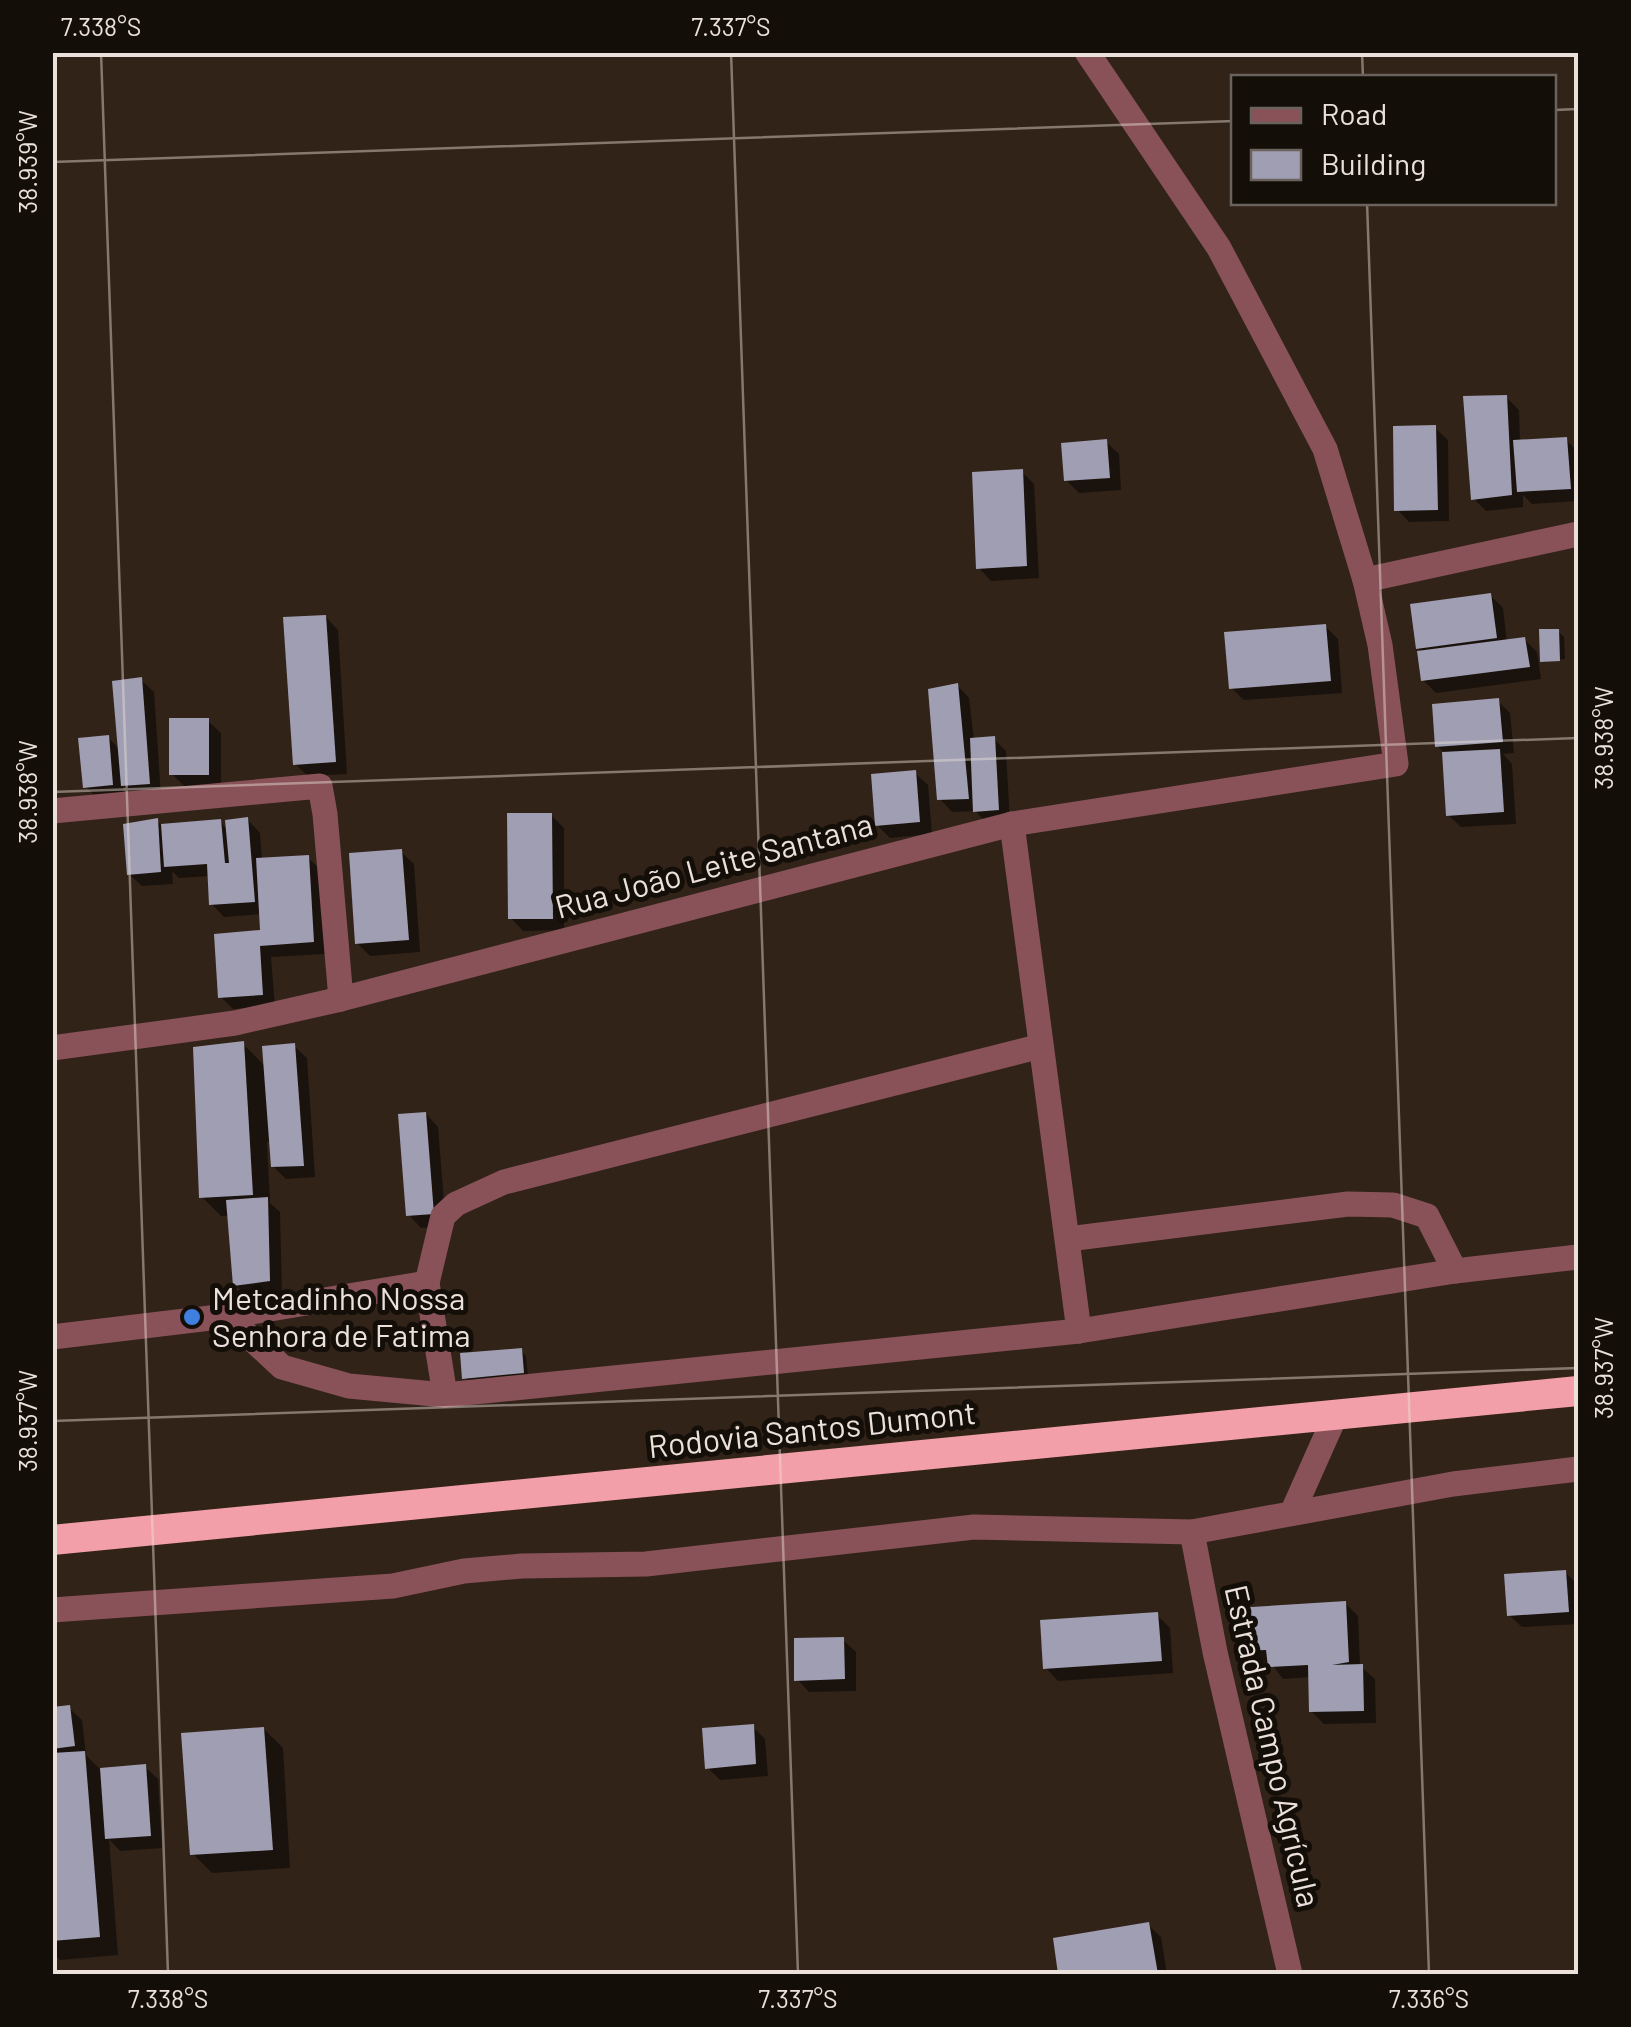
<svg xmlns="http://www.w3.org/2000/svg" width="1631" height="2027" viewBox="0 0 1631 2027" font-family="Barlow,sans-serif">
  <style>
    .shadow { fill: #0007 }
    .building { fill: #9f9eb2 }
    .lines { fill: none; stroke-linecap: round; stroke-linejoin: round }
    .street { stroke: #895259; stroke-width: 25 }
    .highway { stroke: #f29fa9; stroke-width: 30 }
    .ticks { fill: none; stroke: #ebe1da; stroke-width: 2.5; stroke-opacity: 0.45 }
    .shop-dot { fill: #3f7fe0; stroke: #140e09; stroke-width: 4 }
    .labels { text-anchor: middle; stroke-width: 10; stroke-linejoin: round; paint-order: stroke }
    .street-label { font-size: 32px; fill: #ebe1da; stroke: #140e09 }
    .poi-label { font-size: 32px; fill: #ebe1da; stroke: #140e09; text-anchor: start }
    .neatline { fill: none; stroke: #ebe1da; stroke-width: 4 }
    .ticks-label { font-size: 25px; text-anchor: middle; fill: #ebe1da }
  </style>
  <rect width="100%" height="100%" fill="#322318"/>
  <!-- shadow -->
  <g class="shadow">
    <path d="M1506,397L1519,410L1520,442L1566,440L1578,452V501L1532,504L1523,495V507L1486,511L1474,499Z"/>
    <path d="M1435,428L1448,440L1449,521L1409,522L1397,509Z"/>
    <path d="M1106,442L1119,454L1121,490L1079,493L1066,480Z"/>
    <path d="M1022,472L1034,484L1039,578L991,581L979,568Z"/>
    <path d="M1490,595L1503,608L1507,642L1525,640L1537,652L1541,679L1436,693L1423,680V653L1418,648Z"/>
    <path d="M326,617L338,630L347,774L308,776L295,764Z"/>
    <path d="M1325,626L1338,639L1342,693L1244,700L1231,688Z"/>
    <path d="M1558,631L1564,637L1565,659L1545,660V663L1543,661Z"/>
    <path d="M141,680L154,692L161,796L136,798L123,785L124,797L98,799L86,787L108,737L120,750Z"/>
    <path d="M957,685L969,698L974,740L994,739L1006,751L1010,822L988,824L975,811L952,812L940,799Z"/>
    <path d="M1498,701L1510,713L1514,753L1503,754L1512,764L1516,824L1461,827L1448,815L1444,753L1438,746Z"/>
    <path d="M208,721L221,733V786H184L172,774Z"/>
    <path d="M915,773L928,785L932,834L890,838L877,825Z"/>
    <path d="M551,815L564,828V930L523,931L511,918Z"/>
    <path d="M248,820L260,833L262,860L308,858L321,870L325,954L271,957L275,1006L233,1009L221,997L262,933L261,914L224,917L212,904L210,876L179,878L172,871L173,884L142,886L129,874L157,821L162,826L220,822L228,830Z"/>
    <path d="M401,852L414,864L420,952L370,956L357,943Z"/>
    <path d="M243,1044L266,1067L294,1046L307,1058L315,1177L286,1179L273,1166L271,1142H267L270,1203L280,1212L282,1293L248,1297L235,1285L230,1216H221L202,1197Z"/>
    <path d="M426,1114L438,1127L446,1226L421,1228L409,1215Z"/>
    <path d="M521,1351L526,1356L528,1378L470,1383L465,1377Z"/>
    <path d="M1565,1572L1578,1585V1624L1522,1627L1509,1615Z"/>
    <path d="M1345,1603L1358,1616L1360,1666L1375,1679L1376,1723L1324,1724L1311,1711V1677L1283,1679L1270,1662L1253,1663L1240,1650Z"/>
    <path d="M1157,1615L1170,1628L1173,1673L1058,1681L1046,1668Z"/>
    <path d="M843,1640L856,1652V1691L809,1692L797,1679Z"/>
    <path d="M69,1708L82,1720L86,1755L101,1770L145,1767L158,1779L162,1848L120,1851L109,1839L118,1955L60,1960L52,1953V1710Z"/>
    <path d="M753,1727L765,1739L768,1776L720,1780L708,1768Z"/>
    <path d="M264,1729L283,1748L290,1868L212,1873L193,1854Z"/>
    <path d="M1148,1925L1161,1937L1167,1974H1061L1055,1940Z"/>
  </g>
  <!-- building -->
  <g class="building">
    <path d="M1507,395L1512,495L1471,500L1463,396Z"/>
    <path d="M1436,425L1438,510L1394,511L1393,426Z"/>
    <path d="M1567,437L1571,489L1517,492L1513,440Z"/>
    <path d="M1107,439L1110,478L1064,481L1061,443Z"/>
    <path d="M1023,469L1027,566L976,569L972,472Z"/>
    <path d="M1491,593L1497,638L1416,649L1410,604Z"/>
    <path d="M326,615L336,762L293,765L283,617Z"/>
    <path d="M1326,624L1331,681L1229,689L1224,632Z"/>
    <path d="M1539,629H1559L1560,661L1540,662Z"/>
    <path d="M1525,637L1530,667L1421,681L1417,651Z"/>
    <path d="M142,677L150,784L121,786L112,681Z"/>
    <path d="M958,683L969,799L937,800L928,689Z"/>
    <path d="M1499,698L1503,742L1435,747L1432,704Z"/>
    <rect x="169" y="718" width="40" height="57"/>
    <path d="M109,735L113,785L83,788L78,738Z"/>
    <path d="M995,736L999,810L973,812L970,738Z"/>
    <path d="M1500,749L1504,812L1446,816L1442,752Z"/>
    <path d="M916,770L920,822L875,826L871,774Z"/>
    <path d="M507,813H552L553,919H508Z"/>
    <path d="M248,817L255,902L209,905L207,864L164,867L161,824L221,819L225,863H229L225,820Z"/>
    <path d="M158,818L161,872L127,875L123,824Z"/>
    <path d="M402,849L409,940L355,944L349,853Z"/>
    <path d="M309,855L314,942L260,946L263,995L218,998L214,934L260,930L256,858Z"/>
    <path d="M244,1041L253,1195L199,1198L193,1047Z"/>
    <path d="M295,1043L304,1166L271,1167L262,1046Z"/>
    <path d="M426,1112L434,1214L406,1216L398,1114Z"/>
    <path d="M268,1197L270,1281L233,1286L226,1200Z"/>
    <path d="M522,1348L524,1373L462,1379L460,1353Z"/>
    <path d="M1566,1570L1569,1612L1507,1616L1504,1574Z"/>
    <path d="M1346,1601L1349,1662L1332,1665L1363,1664L1364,1711L1309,1712L1308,1665L1268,1667L1266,1650L1238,1651L1235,1608Z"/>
    <path d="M1158,1612L1162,1661L1043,1669L1040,1620Z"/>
    <path d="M844,1637L845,1679L794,1681V1638Z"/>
    <path d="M70,1705L75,1746L52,1749V1707Z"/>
    <path d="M754,1724L756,1764L705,1769L702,1728Z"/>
    <path d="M264,1727L273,1850L190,1855L181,1733Z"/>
    <path d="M85,1751L100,1937L52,1941V1753Z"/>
    <path d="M146,1764L151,1836L105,1839L100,1768Z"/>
    <path d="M1149,1922L1158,1974H1058L1053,1938Z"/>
  </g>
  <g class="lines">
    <!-- street -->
    <g class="street">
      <path d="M1365,580L1578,534"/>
      <path d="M52,811L320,786L325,814L341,999"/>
      <path d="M1012,824L1079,1331"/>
      <path d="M52,1048L235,1023L341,999L1012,824L1396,764L1380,645L1365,580L1325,449L1219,248L1087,52"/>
      <path d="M1068,1239L1348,1204L1393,1205L1427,1216L1455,1271"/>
      <path d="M227,1316L282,1367L349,1386L445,1395L1079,1331L1455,1271L1578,1257"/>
      <path d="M52,1337L227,1316L427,1283"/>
      <path d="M445,1395L427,1283L443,1216L456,1204L504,1182L1041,1046"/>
      <path d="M1292,1513L1336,1414"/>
      <path d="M1192,1532L1215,1652L1290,1974"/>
      <path d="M52,1610L393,1586L464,1571L522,1566L646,1564L974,1527L1192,1532L1453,1484L1578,1469"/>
    </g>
    <!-- highway -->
    <path class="highway" d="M52,1540L1578,1391"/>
  </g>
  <!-- ticks -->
  <path class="ticks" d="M101,52L168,1974M731,52L798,1974M1362,52L1363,78M1554,110L1578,109M52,162L1234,121M1367,202L1429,1974M52,792L1578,738M52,1421L1578,1368"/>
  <!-- markers -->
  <circle class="shop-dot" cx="192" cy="1317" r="10"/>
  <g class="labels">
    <!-- street labels -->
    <g class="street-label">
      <text transform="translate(714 866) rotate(-15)" y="11">Rua João Leite Santana</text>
      <text transform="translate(812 1430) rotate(-6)" y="11">Rodovia Santos Dumont</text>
      <text transform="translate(1272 1746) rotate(77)" y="11">Estrada Campo Agrícula</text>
    </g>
    <!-- poi labels -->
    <g class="poi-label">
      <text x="212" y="1310">Metcadinho Nossa<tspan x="212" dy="37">Senhora de Fatima</tspan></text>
    </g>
  </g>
  <!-- border -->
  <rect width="1631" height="2027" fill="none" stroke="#140e09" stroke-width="110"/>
  <!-- legend -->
  <rect x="1231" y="75" width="325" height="130" fill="#140e09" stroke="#6a625d" stroke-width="2.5"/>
  <rect x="1251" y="108" width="50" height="15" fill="#895259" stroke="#6a625d" stroke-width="2.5"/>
  <text x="1321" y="125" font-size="30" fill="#ebe1da">Road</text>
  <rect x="1251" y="150" width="50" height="30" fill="#9f9eb2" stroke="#6a625d" stroke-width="2.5"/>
  <text x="1321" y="175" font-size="30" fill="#ebe1da">Building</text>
  <rect x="55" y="55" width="1521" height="1917" class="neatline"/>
  <g class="ticks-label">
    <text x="101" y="36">7.338°S</text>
    <text x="731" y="36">7.337°S</text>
    <text transform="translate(28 162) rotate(-90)" y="9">38.939°W</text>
    <text transform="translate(1604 738) rotate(-90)" y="9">38.938°W</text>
    <text transform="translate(28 792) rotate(-90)" y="9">38.938°W</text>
    <text transform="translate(1604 1368) rotate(-90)" y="9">38.937°W</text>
    <text transform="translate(28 1421) rotate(-90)" y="9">38.937°W</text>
    <text x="168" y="2008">7.338°S</text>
    <text x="798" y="2008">7.337°S</text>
    <text x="1429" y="2008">7.336°S</text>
  </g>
</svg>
